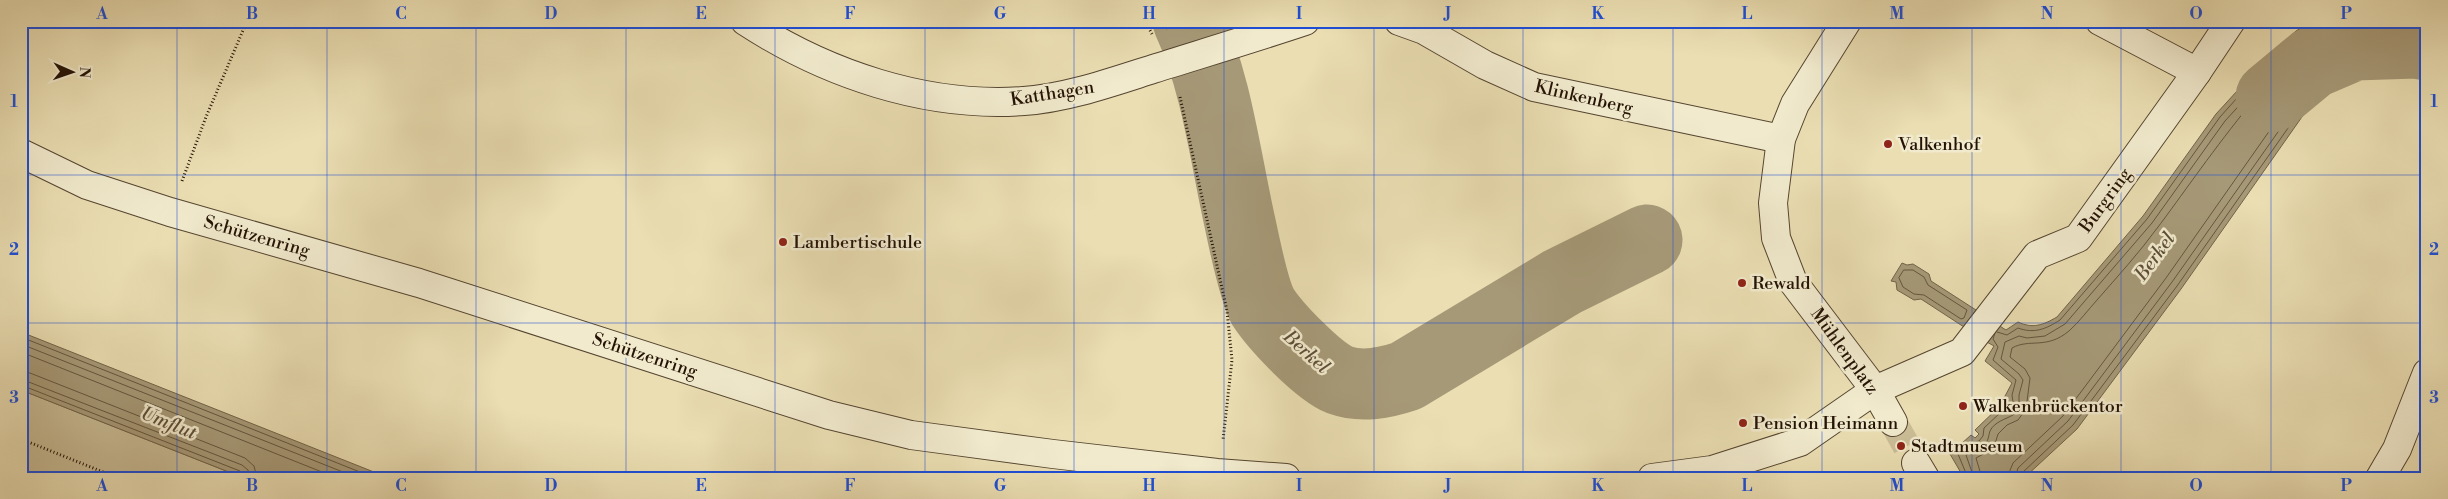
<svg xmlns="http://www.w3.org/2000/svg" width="2448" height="499" viewBox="0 0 2448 499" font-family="'Libre Bodoni',serif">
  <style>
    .green { fill: #c8bb95; stroke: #76664d }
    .water { fill: #a69977; stroke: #726349 }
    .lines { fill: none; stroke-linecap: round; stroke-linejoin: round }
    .shore { stroke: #64563e; stroke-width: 1 }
    .river { stroke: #a69977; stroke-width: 71 }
    .minor-tunnel { stroke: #ccbf98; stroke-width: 28; stroke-dasharray: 28 14; stroke-linecap: butt }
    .minor-casing { stroke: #554530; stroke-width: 30 }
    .path { stroke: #231205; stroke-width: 3; stroke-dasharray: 1 2.5; stroke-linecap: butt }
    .minor { stroke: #f1eacd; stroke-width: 28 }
    .grid { fill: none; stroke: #1d4ed8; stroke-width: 1; stroke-opacity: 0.55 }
    .poi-dot { fill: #8f2418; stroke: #f1eacd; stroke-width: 2 }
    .labels { text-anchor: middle; stroke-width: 5; stroke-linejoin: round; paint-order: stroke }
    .street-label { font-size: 18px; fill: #231205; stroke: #f1eacd }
    .poi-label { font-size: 18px; fill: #231205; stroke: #f1eacd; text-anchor: start }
    .water-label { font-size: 19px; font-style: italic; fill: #5e4f38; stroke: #f1eacd }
    .neatline { fill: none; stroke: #1d4ed8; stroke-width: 2 }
    .grid-label { font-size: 16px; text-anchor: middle; font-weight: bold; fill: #1d4ed8 }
  </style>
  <rect width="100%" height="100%" fill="#eadeb2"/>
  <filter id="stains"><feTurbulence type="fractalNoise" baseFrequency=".004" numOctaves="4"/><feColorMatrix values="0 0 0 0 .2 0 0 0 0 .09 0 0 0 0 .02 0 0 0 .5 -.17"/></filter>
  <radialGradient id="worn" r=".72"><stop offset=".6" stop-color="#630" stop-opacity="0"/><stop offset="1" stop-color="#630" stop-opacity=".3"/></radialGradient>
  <!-- green -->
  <path class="green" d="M21,390L244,478H21Z"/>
  <!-- water -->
  <g class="water">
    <path d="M2313,21H2336L2354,45L2352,69L2336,75L2323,87L2181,289L2077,429L2024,478H1964L1950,454L1971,435L1975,438L1979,434L1975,430L2002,404L2005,407L2009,401L2004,398L2012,383L1985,361L1994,346L1985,341L1995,323L2006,330L2018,322C2033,329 2043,325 2057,317L2143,216L2216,114L2270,55L2296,31Z"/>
    <path d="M1902,263L1907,265L1913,264L1929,274L1931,281L1976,310L1964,327L1921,299L1914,300L1897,290L1896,282L1891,281Z"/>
    <path d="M21,332L389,478H244L21,390Z"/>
  </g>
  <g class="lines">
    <!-- shore -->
    <g class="shore">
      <path d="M1904,270H1913L1924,277L1928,285L1967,310L1964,318L1961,319L1924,295L1914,294L1903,287L1899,278Z"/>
      <path d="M1997,332L2007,335L2018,328C2034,334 2046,329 2060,320L2147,219L2220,117L2273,58L2298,35L2312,27L2314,21"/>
      <path d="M21,337L375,478"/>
      <path d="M21,344L358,478"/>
      <path d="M21,352L337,478"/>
      <path d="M21,372L30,373L245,458L254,466L257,478"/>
      <path d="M21,379L242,465L248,470L250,478"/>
      <path d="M21,385L240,471L243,478"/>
      <path d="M1968,478L1958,454L1970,443L1979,441L1983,436L1984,428L2001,412L2009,410L2013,402L2012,395L2016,380L1993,360L1998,347L1993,339L1995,333"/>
      <path d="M1974,478L1966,455C1972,450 1977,451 1983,446C1989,441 1988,437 1990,431C1994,422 2006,419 2013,415L2019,405V395L2023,380L2019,374L2001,359L2005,342L2019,336L2027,338L2045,336L2065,324L2152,223L2225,121L2278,63L2302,40L2317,31L2320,21"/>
      <path d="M1982,478L1976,458L1989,451L1995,444L1998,434L2007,425L2018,420L2026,409L2030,378L2025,369L2010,357L2012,348C2030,338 2046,350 2069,331C2079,322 2088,310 2097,300C2118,276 2139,253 2158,227C2186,191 2285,43 2325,37L2335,50L2334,55L2323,61L2308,76L2166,278L2063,416L2013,463L2007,478"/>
      <path d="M2015,478L2018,468L2068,421L2172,282L2314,81L2329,66L2341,61L2342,48L2328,29L2326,21"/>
      <path d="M2021,478L2023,472L2073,425L2177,286L2319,84L2333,71L2347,65L2349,46L2334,26L2333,21"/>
    </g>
    <!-- river -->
    <g class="river">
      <path d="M1188,21C1217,84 1225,156 1240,223C1244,242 1254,291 1263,307C1276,327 1318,371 1340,380C1362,388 1385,383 1406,376L1562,282L1647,240"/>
      <path d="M2271,97L2312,63L2354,45L2415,43L2427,45"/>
    </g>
    <!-- minor-tunnel -->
    <path class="minor-tunnel" d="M1893,422L1916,463"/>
    <!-- minor casing -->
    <g class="minor-casing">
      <g id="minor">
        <path d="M745,21C826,74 926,108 1024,101C1067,98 1112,82 1153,69C1204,53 1254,38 1305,21"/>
        <path d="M1399,21L1424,30L1485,65L1534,87L1781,139"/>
        <path d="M1847,21L1795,104L1781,139L1773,203L1776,238L1793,282L1875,390L1893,422"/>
        <path d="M2100,21L2197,72"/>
        <path d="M21,153L87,185L170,212L419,283L829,415L911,435L1053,454L1217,473L1286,478"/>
        <path d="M1916,463L1925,478"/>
        <path d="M1652,478L1712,470L1800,442L1875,390L1962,352L2037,255L2078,238L2197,72L2231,21"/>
        <path d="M2380,478L2397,449L2427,373"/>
      </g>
    </g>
    <!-- path -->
    <g class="path">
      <path d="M1145,21L1152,34"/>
      <path d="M1166,21L1168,30"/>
      <path d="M1180,97L1227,311L1232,360L1223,440"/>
      <path d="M182,181L206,117L247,21"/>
      <path d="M21,439L118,478"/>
    </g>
    <!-- minor -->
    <use href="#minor" class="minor"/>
  </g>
  <!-- grid -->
  <path class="grid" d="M177,21V478M327,21V478M476,21V478M626,21V478M775,21V478M925,21V478M1074,21V478M1224,21V478M1374,21V478M1523,21V478M1673,21V478M1822,21V478M1972,21V478M2121,21V478M2271,21V478M21,175H2427M21,323H2427"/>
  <!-- markers -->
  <g class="poi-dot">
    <circle cx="1888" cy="144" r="5"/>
    <circle cx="783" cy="242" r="5"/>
    <circle cx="1742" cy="283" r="5"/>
    <circle cx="1963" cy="406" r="5"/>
    <circle cx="1743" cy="423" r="5"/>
    <circle cx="1901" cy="446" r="5"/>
  </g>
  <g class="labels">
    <!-- street labels -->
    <g class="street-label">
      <text transform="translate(1052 93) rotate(-9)" y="6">Katthagen</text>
      <text transform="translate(1584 97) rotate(13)" y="6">Klinkenberg</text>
      <text transform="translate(2105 200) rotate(-54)" y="6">Burgring</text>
      <text transform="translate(257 236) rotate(16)" y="6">Schützenring</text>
      <text transform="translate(1845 351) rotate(54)" y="6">Mühlenplatz</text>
      <text transform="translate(645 355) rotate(18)" y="6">Schützenring</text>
    </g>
    <!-- poi labels -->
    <g class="poi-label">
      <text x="1898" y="150">Valkenhof</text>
      <text x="793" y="248">Lambertischule</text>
      <text x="1752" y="289">Rewald</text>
      <text x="1973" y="412">Walkenbrückentor</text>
      <text x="1753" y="429">Pension Heimann</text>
      <text x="1911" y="452">Stadtmuseum</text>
    </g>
    <!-- water labels -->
    <g class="water-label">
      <text transform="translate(2154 256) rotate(-54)" y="7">Berkel</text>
      <text transform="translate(1307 351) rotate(42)" y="7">Berkel</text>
      <text transform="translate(169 422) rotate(22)" y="7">Umflut</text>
    </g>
  </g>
  <!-- margin -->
  <rect width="2448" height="499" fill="none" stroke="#eadeb2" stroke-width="55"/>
  <!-- north arrow -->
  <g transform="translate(72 72) rotate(92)" stroke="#f1eacd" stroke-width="4" paint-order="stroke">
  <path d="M0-4L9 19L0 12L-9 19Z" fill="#231205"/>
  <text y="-8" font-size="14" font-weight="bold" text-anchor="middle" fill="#231205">N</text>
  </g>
  <rect x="28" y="28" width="2392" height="444" class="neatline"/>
  <g class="grid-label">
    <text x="102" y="19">A</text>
    <text x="252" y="19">B</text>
    <text x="401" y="19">C</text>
    <text x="551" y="19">D</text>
    <text x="701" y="19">E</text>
    <text x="850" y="19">F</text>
    <text x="1000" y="19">G</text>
    <text x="1149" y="19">H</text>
    <text x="1299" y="19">I</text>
    <text x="1448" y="19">J</text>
    <text x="1598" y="19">K</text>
    <text x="1747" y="19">L</text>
    <text x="1897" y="19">M</text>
    <text x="2047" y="19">N</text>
    <text x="2196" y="19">O</text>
    <text x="2346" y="19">P</text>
    <text x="14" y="107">1</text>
    <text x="2434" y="107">1</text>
    <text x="14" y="255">2</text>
    <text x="2434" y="255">2</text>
    <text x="14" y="403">3</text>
    <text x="2434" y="403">3</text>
    <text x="102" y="491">A</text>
    <text x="252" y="491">B</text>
    <text x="401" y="491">C</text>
    <text x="551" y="491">D</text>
    <text x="701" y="491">E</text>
    <text x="850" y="491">F</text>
    <text x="1000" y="491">G</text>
    <text x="1149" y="491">H</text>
    <text x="1299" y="491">I</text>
    <text x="1448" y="491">J</text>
    <text x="1598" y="491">K</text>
    <text x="1747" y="491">L</text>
    <text x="1897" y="491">M</text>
    <text x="2047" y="491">N</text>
    <text x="2196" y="491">O</text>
    <text x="2346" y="491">P</text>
  </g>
  <rect width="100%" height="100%" filter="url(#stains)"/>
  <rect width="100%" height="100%" fill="url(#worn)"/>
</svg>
